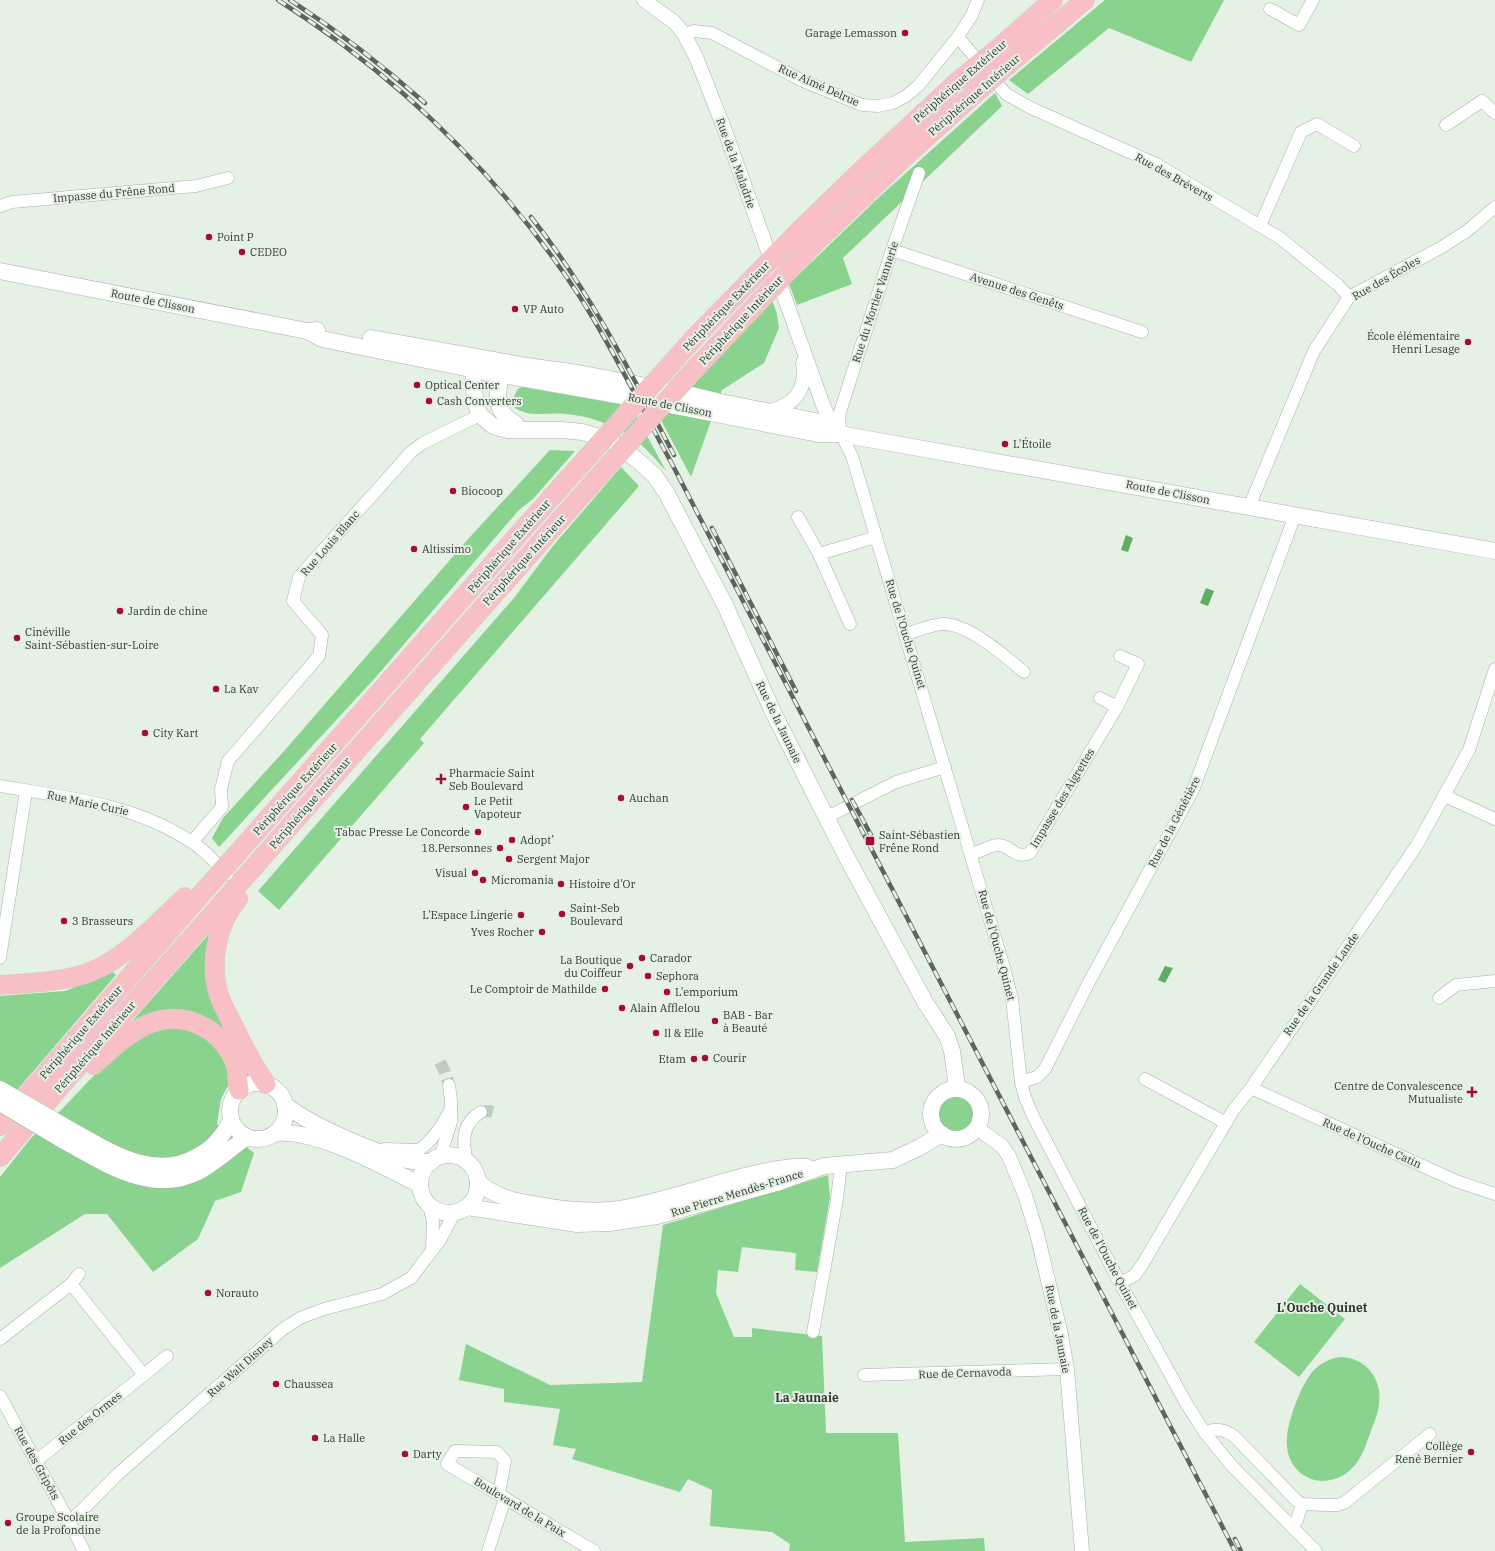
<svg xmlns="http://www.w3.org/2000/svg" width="1495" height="1551" viewBox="0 0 1495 1551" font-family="'IBM Plex Serif',serif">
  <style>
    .green { fill: #8ad38e }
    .water { fill: #60ac67 }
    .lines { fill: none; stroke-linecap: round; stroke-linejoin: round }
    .minor-tunnel { stroke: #c1ccc1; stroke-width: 12; stroke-dasharray: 12 6; stroke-linecap: butt }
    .minor-casing { stroke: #a6b1a6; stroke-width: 13 }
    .tertiary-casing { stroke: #a6b1a6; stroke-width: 15 }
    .secondary-casing { stroke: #a6b1a6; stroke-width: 17 }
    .trunk-casing { stroke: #cecfce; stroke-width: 20 }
    .minor { stroke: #fff; stroke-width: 12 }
    .tertiary { stroke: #fff; stroke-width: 14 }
    .secondary { stroke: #fff; stroke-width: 16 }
    .trunk { stroke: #f8c0c4; stroke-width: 19 }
    .rail-casing { stroke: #5e655e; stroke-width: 4.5 }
    .rail { stroke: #e5f1e5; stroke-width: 3; stroke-dasharray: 9; stroke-linecap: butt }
    .secondary-bridge-casing { stroke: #a6b1a6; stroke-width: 17; stroke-linecap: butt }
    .trunk-bridge-casing { stroke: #cecfce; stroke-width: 20; stroke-linecap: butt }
    .secondary-bridge { stroke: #fff; stroke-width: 16 }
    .trunk-bridge { stroke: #f8c0c4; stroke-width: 19 }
    .poi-dot { fill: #a60c3b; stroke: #e5f1e5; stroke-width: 1.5 }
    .labels { text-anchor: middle; stroke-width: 4; stroke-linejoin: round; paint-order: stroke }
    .poi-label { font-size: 11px; fill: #333833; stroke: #e5f1e5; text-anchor: start }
    .street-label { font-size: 11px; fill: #333833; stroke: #e5f1e5 }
    .neighbourhood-label { font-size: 12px; font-weight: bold; fill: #333833; stroke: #e5f1e5 }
  </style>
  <rect width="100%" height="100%" fill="#e5f1e5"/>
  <!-- green -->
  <g class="green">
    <path d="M1105,0H1224L1191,62L1109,28L1028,94L1009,80Z"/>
    <path d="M995,93L1002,106L843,258L852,284L797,305L789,284L877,199Z"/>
    <path d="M772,300L777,314L779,328L764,363L722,390L691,477L661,420Z"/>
    <path d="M522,387L631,406L666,471C655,459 645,446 631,437C613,424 588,416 566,414C548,412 530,418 515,408L513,398L518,389Z"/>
    <path d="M550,450L575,451L534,498L518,511L376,677L219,847L212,838L223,818L285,750L469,538Z"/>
    <path d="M621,467L639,486L420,739L424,743L279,910L258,891L514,598L552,547Z"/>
    <path d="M210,933L222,991L266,1075L230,1082L221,1099L217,1124L254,1153L241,1192L215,1201L198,1239L153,1272L107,1214H85L0,1268V1177L31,1138L61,1110L124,1044L134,1019Z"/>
    <path d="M113,972L116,975L0,1110V996L65,991Z"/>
    <circle cx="956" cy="1114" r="17"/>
    <path d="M828,1175L830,1197L817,1272L795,1270L796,1253L742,1247L738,1272L718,1270L716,1293L734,1337H752V1328L822,1336L826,1433H898L905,1542L984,1538L985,1551H789L790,1544L772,1532L710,1526L712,1490L688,1479L680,1492L572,1459L576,1449L553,1445L560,1409L504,1402V1389L459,1380L466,1344L550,1385L642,1382L663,1225Z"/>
    <path d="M1300,1284L1345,1319L1299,1377L1254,1342Z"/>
    <path d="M1341,1357C1366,1358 1383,1379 1379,1405C1378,1414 1374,1422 1371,1431C1367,1441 1364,1452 1358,1461C1343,1484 1311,1489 1294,1466C1288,1458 1286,1446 1287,1437C1288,1420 1302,1382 1314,1370C1322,1362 1331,1358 1341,1357Z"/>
  </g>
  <!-- water -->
  <g class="water">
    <path d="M1126,535L1133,538L1128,552L1121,550Z"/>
    <path d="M1206,588L1214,591L1208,606L1200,603Z"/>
    <path d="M1165,966L1173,968L1165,983L1158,980Z"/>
  </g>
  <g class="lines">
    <!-- minor-tunnel -->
    <g class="minor-tunnel">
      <path d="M440,1062L445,1072L449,1085"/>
      <path d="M481,1112L489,1111L497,1113"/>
    </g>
    <!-- minor casing -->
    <g class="minor-casing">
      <g id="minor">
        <path d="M1270,9L1299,25L1313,0"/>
        <path d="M684,34L694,31L712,33L803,81L862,105L878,106L893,103L906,96L918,86L957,38L972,15L978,0"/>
        <path d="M957,38L963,43L1006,94L1031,108L1156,164L1260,226L1280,238L1338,285L1349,297"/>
        <path d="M1446,125L1482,101L1495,113"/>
        <path d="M919,173L892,250L840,412C837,429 844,441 852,456L1003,964L1012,999L1021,1082L1025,1097L1033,1116L1120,1283L1186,1403L1205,1433L1231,1465L1316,1551"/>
        <path d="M0,206L12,202L196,186L228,178"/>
        <path d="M1260,226L1301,132L1317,124L1354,146"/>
        <path d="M892,250L1142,332"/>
        <path d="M1249,507L1314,351L1349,297L1442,247L1467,231L1495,207"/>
        <path d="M798,517L819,554L876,537"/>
        <path d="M819,554L850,624"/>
        <path d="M906,634C917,631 931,625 942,624C968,623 1005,656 1024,672"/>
        <path d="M1117,707L1138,664L1120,656"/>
        <path d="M0,786C65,797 134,804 190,841C204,849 215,863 227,874"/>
        <path d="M1445,796L1495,819"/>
        <path d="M827,817L896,782L945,767"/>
        <path d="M192,842L222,807L221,789L228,761L319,656L322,635L293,601L299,577L411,452L423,443L480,415"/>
        <path d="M971,853C981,853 989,845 998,845C1012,845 1014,860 1030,853L1117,707L1100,698"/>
        <path d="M0,958L26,791"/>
        <path d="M1439,998L1456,985L1495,981"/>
        <path d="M1145,1079L1226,1123"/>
        <path d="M1021,1082L1037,1077L1045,1069L1089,982L1193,790L1295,515"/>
        <path d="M1251,1088L1456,1181L1495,1194"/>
        <path d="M384,1149L419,1150C434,1139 443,1125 451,1108"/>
        <path d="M440,1157L451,1122V1100L449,1085"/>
        <path d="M467,1161C462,1143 462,1123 481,1112"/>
        <path d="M429,1205L433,1222L432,1249"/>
        <path d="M1120,1283L1135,1275L1142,1265L1234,1109L1251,1088L1417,845L1469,750L1495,669"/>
        <path d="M71,1284L79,1274"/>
        <path d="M813,1332L837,1199L841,1165"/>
        <path d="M0,1339L71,1284L144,1375L36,1461"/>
        <path d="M144,1375L167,1356"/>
        <path d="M864,1375L1067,1369"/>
        <path d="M0,1396L67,1518L84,1551"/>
        <path d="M1205,1433C1215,1427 1225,1430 1234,1436L1296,1500L1302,1504L1324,1505H1337L1344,1503L1430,1434"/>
        <path d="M499,1494L505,1461L497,1452L455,1451L447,1464L594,1551"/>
        <path d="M69,1523L118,1474L283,1329L300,1318L324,1309L382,1294L411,1278L440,1240L455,1212"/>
        <path d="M1292,1527L1297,1520L1302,1504"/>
        <path d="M488,1551L505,1498"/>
      </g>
    </g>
    <!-- tertiary casing -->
    <g class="tertiary-casing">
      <g id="tertiary">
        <path d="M644,0L674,22L684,34L696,57L724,128L823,405L827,414L840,434"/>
        <path d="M768,412C795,405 807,390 803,363"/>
        <path d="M977,1128L1002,1146L1009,1156L1025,1195L1037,1234L1061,1335L1067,1369L1082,1551"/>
      </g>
    </g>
    <!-- secondary casing -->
    <g class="secondary-casing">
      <g id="secondary">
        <path d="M0,271L307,331L317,330"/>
        <path d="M307,331L322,339L475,370L645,400L818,434H840L1495,551"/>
        <path d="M371,338L527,366L578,373L683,393L721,402L820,422L840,434"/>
        <path d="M475,370L473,382L476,405L480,415L493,426L508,430H562L582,432L609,440L636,459L655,476L667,494L725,605L773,712L846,856L925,1002L947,1036L952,1051L956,1079V1089"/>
        <path d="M501,374C497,398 493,411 516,424"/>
        <circle cx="258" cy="1111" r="28"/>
        <circle cx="956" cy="1114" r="25"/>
        <path d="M285,1104C305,1123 379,1155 407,1160C415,1162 423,1162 431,1162"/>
        <path d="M71,1130C109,1151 154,1182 198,1156C205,1152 213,1147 217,1141C223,1135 227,1128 231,1121"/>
        <path d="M275,1133C317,1129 382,1166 420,1185"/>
        <path d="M62,1140C103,1162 152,1197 200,1171C217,1161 231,1148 247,1137"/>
        <circle cx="449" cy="1184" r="29"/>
        <path d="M478,1182C495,1197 517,1202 539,1205C566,1210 597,1213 624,1208C668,1200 710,1184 753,1174C771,1170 789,1166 807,1167"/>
        <path d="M467,1207L577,1224L609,1223L657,1216L780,1182L824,1166L893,1160L920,1147L942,1134"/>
      </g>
    </g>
    <!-- trunk casing -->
    <g class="trunk-casing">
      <g id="trunk">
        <path d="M995,51L1053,0"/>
        <path d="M1008,65L1085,0"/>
        <path d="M801,229L862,170L957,82"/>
        <path d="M816,242L909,153L970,98"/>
        <path d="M235,856L549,500"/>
        <path d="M238,899C217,923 209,964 219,995C222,1005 228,1015 233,1025C243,1046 253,1065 266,1084"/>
        <path d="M0,985C27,983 66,982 90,972C126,958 157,923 185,897"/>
        <path d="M94,1065C125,1034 164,1001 209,1030C220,1037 232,1052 236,1066C238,1074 237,1082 239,1090"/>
        <path d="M0,1126L204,891"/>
        <path d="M0,1157L66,1080L566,513"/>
      </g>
    </g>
    <!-- minor -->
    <use href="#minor" class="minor"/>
    <!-- tertiary -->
    <use href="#tertiary" class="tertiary"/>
    <!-- secondary -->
    <use href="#secondary" class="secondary"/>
    <!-- trunk -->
    <use href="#trunk" class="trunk"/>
    <!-- rail casing -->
    <g class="rail-casing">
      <g id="rail">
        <path d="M278,0C399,77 499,174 578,294C613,348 640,406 671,462L1235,1551"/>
        <path d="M290,0C338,31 382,65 425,103"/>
        <path d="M531,217C589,290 631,373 674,455"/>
        <path d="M712,528L796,691"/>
        <path d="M852,800L871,835"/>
        <path d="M1235,1539L1241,1551"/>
      </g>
    </g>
    <!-- rail -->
    <use href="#rail" class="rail"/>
    <!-- secondary-bridge casing -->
    <g class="secondary-bridge-casing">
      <g id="secondary-bridge">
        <path d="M0,1089L71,1130"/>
        <path d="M0,1103L62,1140"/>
      </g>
    </g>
    <!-- trunk-bridge casing -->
    <g class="trunk-bridge-casing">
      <g id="trunk-bridge">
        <path d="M957,82L995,51"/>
        <path d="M970,98L1008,65"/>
        <path d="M549,500L696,336L801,229"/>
        <path d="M566,513L692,372L816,242"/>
        <path d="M204,891L235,856"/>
      </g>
    </g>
    <!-- secondary-bridge -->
    <use href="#secondary-bridge" class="secondary-bridge"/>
    <!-- trunk-bridge -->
    <use href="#trunk-bridge" class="trunk-bridge"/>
  </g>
  <!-- markers -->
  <g class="poi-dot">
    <circle cx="905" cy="33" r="4"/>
    <circle cx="209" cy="237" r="4"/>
    <circle cx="242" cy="252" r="4"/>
    <circle cx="515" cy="309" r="4"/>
    <circle cx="1468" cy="342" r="4"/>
    <circle cx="417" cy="385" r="4"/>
    <circle cx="429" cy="401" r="4"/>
    <circle cx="1005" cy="444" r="4"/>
    <circle cx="453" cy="491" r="4"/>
    <circle cx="414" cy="549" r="4"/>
    <circle cx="120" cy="611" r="4"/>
    <circle cx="17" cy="638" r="4"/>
    <circle cx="216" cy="689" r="4"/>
    <circle cx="145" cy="733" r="4"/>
    <path d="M439 773h4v4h4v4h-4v4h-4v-4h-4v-4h4z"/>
    <circle cx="621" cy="798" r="4"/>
    <circle cx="466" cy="807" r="4"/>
    <circle cx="478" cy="832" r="4"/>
    <circle cx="512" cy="840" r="4"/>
    <rect x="865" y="836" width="10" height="10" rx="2"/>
    <circle cx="500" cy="848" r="4"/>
    <circle cx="509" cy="859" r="4"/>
    <circle cx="475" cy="873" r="4"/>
    <circle cx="483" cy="880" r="4"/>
    <circle cx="561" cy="884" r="4"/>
    <circle cx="562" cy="914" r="4"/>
    <circle cx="521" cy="915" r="4"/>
    <circle cx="64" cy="921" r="4"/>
    <circle cx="542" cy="932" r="4"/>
    <circle cx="642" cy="958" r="4"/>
    <circle cx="630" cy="966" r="4"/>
    <circle cx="648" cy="976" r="4"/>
    <circle cx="605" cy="989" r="4"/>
    <circle cx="667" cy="992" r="4"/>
    <circle cx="622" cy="1008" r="4"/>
    <circle cx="715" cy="1021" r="4"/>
    <circle cx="656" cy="1033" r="4"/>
    <circle cx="705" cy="1058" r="4"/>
    <circle cx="694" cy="1059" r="4"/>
    <path d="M1470 1086h4v4h4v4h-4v4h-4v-4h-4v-4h4z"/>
    <circle cx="208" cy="1293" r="4"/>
    <circle cx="276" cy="1384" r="4"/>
    <circle cx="315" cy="1438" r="4"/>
    <circle cx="1471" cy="1452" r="4"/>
    <circle cx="405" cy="1454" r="4"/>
    <circle cx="8" cy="1523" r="4"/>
  </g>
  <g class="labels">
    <!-- poi labels -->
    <g class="poi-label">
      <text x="897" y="37" text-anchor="end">Garage Lemasson</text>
      <text x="217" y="241">Point P</text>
      <text x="250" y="256">CEDEO</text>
      <text x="523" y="313">VP Auto</text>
      <text x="1460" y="340" text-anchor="end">École élémentaire<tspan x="1460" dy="13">Henri Lesage</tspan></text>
      <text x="425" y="389">Optical Center</text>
      <text x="437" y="405">Cash Converters</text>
      <text x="1013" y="448">L'Étoile</text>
      <text x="461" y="495">Biocoop</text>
      <text x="422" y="553">Altissimo</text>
      <text x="128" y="615">Jardin de chine</text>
      <text x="25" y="636">Cinéville<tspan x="25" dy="13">Saint-Sébastien-sur-Loire</tspan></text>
      <text x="224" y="693">La Kav</text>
      <text x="153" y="737">City Kart</text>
      <text x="449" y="777">Pharmacie Saint<tspan x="449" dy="13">Seb Boulevard</tspan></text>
      <text x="629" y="802">Auchan</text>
      <text x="474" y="805">Le Petit<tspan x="474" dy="13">Vapoteur</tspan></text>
      <text x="470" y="836" text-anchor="end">Tabac Presse Le Concorde</text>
      <text x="879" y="839">Saint-Sébastien<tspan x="879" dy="13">Frêne Rond</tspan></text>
      <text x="520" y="844">Adopt’</text>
      <text x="492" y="852" text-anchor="end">18.Personnes</text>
      <text x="517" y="863">Sergent Major</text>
      <text x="467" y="877" text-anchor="end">Visual</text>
      <text x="491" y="884">Micromania</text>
      <text x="569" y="888">Histoire d'Or</text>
      <text x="570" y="912">Saint-Seb<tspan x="570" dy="13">Boulevard</tspan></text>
      <text x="513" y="919" text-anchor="end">L'Espace Lingerie</text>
      <text x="72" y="925">3 Brasseurs</text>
      <text x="534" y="936" text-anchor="end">Yves Rocher</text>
      <text x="650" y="962">Carador</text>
      <text x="622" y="964" text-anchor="end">La Boutique<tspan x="622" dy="13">du Coiffeur</tspan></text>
      <text x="656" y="980">Sephora</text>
      <text x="597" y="993" text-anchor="end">Le Comptoir de Mathilde</text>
      <text x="675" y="996">L'emporium</text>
      <text x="630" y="1012">Alain Afflelou</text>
      <text x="723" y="1019">BAB - Bar<tspan x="723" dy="13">à Beauté</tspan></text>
      <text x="664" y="1037">Il &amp; Elle</text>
      <text x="713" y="1062">Courir</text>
      <text x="686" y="1063" text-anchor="end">Etam</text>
      <text x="1463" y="1090" text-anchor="end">Centre de Convalescence<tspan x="1463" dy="13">Mutualiste</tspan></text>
      <text x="216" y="1297">Norauto</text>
      <text x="284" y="1388">Chaussea</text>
      <text x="323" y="1442">La Halle</text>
      <text x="1463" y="1450" text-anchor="end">Collège<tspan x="1463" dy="13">René Bernier</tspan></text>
      <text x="413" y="1458">Darty</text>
      <text x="16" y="1521">Groupe Scolaire<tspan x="16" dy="13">de la Profondine</tspan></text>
    </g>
    <!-- street labels -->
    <g class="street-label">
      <text transform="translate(960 81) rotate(-41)" y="4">Périphérique Extérieur</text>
      <text transform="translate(819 85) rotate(24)" y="4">Rue Aimé Delrue</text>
      <text transform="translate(974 95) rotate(-41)" y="4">Périphérique Intérieur</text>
      <text transform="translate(736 163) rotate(70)" y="4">Rue de la Maladrie</text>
      <text transform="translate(1174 177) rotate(29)" y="4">Rue des Bréverts</text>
      <text transform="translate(114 193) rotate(-5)" y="4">Impasse du Frêne Rond</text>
      <text transform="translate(1386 278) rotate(-30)" y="4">Rue des Écoles</text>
      <text transform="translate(1017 291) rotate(18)" y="4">Avenue des Genêts</text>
      <text transform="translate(153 301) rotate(11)" y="4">Route de Clisson</text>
      <text transform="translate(875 302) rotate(-72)" y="4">Rue du Mortier Vannerie</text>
      <text transform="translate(726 306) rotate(-46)" y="4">Périphérique Extérieur</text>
      <text transform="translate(741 320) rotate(-47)" y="4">Périphérique Intérieur</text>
      <text transform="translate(670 405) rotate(11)" y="4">Route de Clisson</text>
      <text transform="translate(1168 492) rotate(11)" y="4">Route de Clisson</text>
      <text transform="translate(330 543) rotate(-49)" y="4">Rue Louis Blanc</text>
      <text transform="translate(509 546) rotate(-49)" y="4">Périphérique Extérieur</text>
      <text transform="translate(524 560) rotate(-48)" y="4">Périphérique Intérieur</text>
      <text transform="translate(906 634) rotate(73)" y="4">Rue de l'Ouche Quinet</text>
      <text transform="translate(779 722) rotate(64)" y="4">Rue de la Jaunaie</text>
      <text transform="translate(295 789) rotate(-48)" y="4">Périphérique Extérieur</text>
      <text transform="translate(1062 798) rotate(-59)" y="4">Impasse des Aigrettes</text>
      <text transform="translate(88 803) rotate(12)" y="4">Rue Marie Curie</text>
      <text transform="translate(310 803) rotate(-49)" y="4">Périphérique Intérieur</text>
      <text transform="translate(1174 822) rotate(-63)" y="4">Rue de la Génêtière</text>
      <text transform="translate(997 945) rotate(75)" y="4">Rue de l'Ouche Quinet</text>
      <text transform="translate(1321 984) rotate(-55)" y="4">Rue de la Grande Lande</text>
      <text transform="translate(81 1032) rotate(-49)" y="4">Périphérique Extérieur</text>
      <text transform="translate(95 1047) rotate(-49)" y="4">Périphérique Intérieur</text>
      <text transform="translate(1372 1143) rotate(24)" y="4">Rue de l'Ouche Catin</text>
      <text transform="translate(737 1193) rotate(-17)" y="4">Rue Pierre Mendès-France</text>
      <text transform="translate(1108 1258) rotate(62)" y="4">Rue de l'Ouche Quinet</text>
      <text transform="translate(1058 1329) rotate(79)" y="4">Rue de la Jaunaie</text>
      <text transform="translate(240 1367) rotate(-42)" y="4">Rue Walt Disney</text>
      <text transform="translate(965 1373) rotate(-2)" y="4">Rue de Cernavoda</text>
      <text transform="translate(90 1418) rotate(-39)" y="4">Rue des Ormes</text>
      <text transform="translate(37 1463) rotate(61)" y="4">Rue des Gripôts</text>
      <text transform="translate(520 1507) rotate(31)" y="4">Boulevard de la Paix</text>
    </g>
    <!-- neighbourhood labels -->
    <g class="neighbourhood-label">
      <text x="1322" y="1312">L'Ouche Quinet</text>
      <text x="807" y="1402">La Jaunaie</text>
    </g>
  </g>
</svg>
